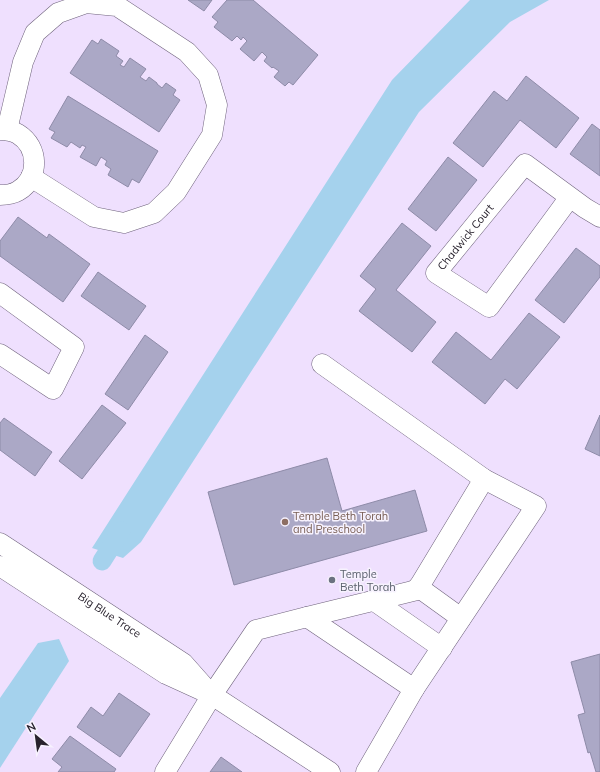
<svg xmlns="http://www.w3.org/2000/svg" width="600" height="772" viewBox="0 0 600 772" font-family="Mulish,sans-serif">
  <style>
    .water { fill: #a5d2ed }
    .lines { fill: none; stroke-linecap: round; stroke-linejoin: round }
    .canal { stroke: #a5d2ed; stroke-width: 19 }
    .building { fill: #aba8c6; stroke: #8e8ba8 }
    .minor-casing { stroke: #6f637c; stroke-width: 21 }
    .minor { stroke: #fff; stroke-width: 20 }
    .education-dot { fill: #8d6e63; stroke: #f7f2fe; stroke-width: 1.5 }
    .worship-dot { fill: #6b7280; stroke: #f7f2fe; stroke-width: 1.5 }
    .labels { text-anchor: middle; stroke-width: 3; stroke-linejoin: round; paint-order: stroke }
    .street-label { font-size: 11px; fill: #28222d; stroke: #f7f2fe }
    .education-label { font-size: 11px; fill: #785e54; stroke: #f7f2fe; text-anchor: start }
    .worship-label { font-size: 11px; fill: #5b616d; stroke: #f7f2fe; text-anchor: start }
  </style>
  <rect width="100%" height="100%" fill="#efe0fe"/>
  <!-- water -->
  <g class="water">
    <path d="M470,0H549L510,22L419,112L141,542L123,558L92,548L392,80Z"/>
    <path d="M59,639L69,661L0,768V698L38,643Z"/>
  </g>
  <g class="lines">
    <!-- canal -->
    <path class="canal" d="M102,561L121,531"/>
  </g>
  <!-- building -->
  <g class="building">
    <path d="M188,0H212L204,11Z"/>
    <path d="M227,0H253L318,55L293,85L289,82L285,86L274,77L279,71L273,67L272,68L264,61L267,57L262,52L254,61L240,49L247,41L243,37L241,40L237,36L232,41L214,27L218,22L212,17Z"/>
    <path d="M101,39L119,51L116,56L123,61L120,65L124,67L130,58L146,69L140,77L146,81L149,77L157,83V84L162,88L166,83L176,90L173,95L180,100L159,132L70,73L92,40L98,44Z"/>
    <path d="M526,76L579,118L556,148L520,120L483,167L453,143L494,91L507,101Z"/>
    <path d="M68,96L158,151L139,183L132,179L128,187L108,175L111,169L105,165L107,161L101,157L96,166L80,157L86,147L82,145L80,148L71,142L67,147L51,138L55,132L49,129Z"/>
    <path d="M592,124L600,130V176L570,154Z"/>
    <path d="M448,157L477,180L436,231L408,209Z"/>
    <path d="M18,217L47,238L49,234L90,264L63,302L0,256V241Z"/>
    <path d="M402,223L431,246L396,290L436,322L412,352L359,311L376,289L360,276Z"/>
    <path d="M576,248L600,266V277L564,323L535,300Z"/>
    <path d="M98,272L146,306L129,330L81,296Z"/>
    <path d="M529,313L560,337L517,389L505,379L485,404L432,362L456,332L491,360Z"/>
    <path d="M145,335L168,352L128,410L105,394Z"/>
    <path d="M102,405L126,423L82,479L59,461Z"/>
    <path d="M600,415V456L585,449Z"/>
    <path d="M4,418L52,452L35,476L0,450V423Z"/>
    <path d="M327,458L342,511L415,490L427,531L234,585L208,492Z"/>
    <path d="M600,654V772H596L590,752L588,753L578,715L585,713L571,662Z"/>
    <path d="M119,693L150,714L120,757L77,727L91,707L103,716Z"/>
    <path d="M70,736L116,769L114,772H58L62,767L52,759Z"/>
    <path d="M221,757L242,772H210Z"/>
  </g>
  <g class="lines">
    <!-- minor casing -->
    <g class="minor-casing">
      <g id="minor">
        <path d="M0,130C6,130 13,131 18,134C39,147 40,178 18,191C13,194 6,195 0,195"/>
        <path d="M7,130L23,62L35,33L58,13L86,3L117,6L187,52L208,75L217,105L212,135L176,192L154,213L124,223L94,217L31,177"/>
        <path id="s1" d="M570,197L489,307L436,273L525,164L585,208L600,217"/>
        <path d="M0,293L74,347L53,389L0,354"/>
        <path d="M322,364L484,479L536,506L414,689"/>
        <path id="s2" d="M0,543L183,663L206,689"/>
        <path d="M0,566L166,674L212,695L330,772"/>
        <path d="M418,587L461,618"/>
        <path d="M373,600L442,648"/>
        <path d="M307,617L417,590L484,479"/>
        <path d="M165,772L212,695L256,630L307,617L414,689L366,772"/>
      </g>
    </g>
    <!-- minor -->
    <use href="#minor" class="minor"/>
  </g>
  <!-- markers -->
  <circle class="education-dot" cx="285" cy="522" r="4"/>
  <circle class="worship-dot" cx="332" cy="580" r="4"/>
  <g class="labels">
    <!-- street labels -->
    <g class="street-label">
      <text dy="4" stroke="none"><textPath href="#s1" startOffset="246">Chadwick Court</textPath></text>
      <text dy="4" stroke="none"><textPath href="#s2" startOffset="131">Big Blue Trace</textPath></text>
    </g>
    <!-- education labels -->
    <g class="education-label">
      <text x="293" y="520">Temple Beth Torah<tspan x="293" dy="13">and Preschool</tspan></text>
    </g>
    <!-- worship labels -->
    <g class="worship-label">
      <text x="340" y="578">Temple<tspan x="340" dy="13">Beth Torah</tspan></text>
    </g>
  </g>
  <!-- north arrow -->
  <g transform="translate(36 736) rotate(331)" stroke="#f7f2fe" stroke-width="3" paint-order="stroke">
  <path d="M0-3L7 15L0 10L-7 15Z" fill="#28222d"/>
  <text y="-6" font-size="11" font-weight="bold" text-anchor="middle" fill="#28222d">N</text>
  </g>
</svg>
